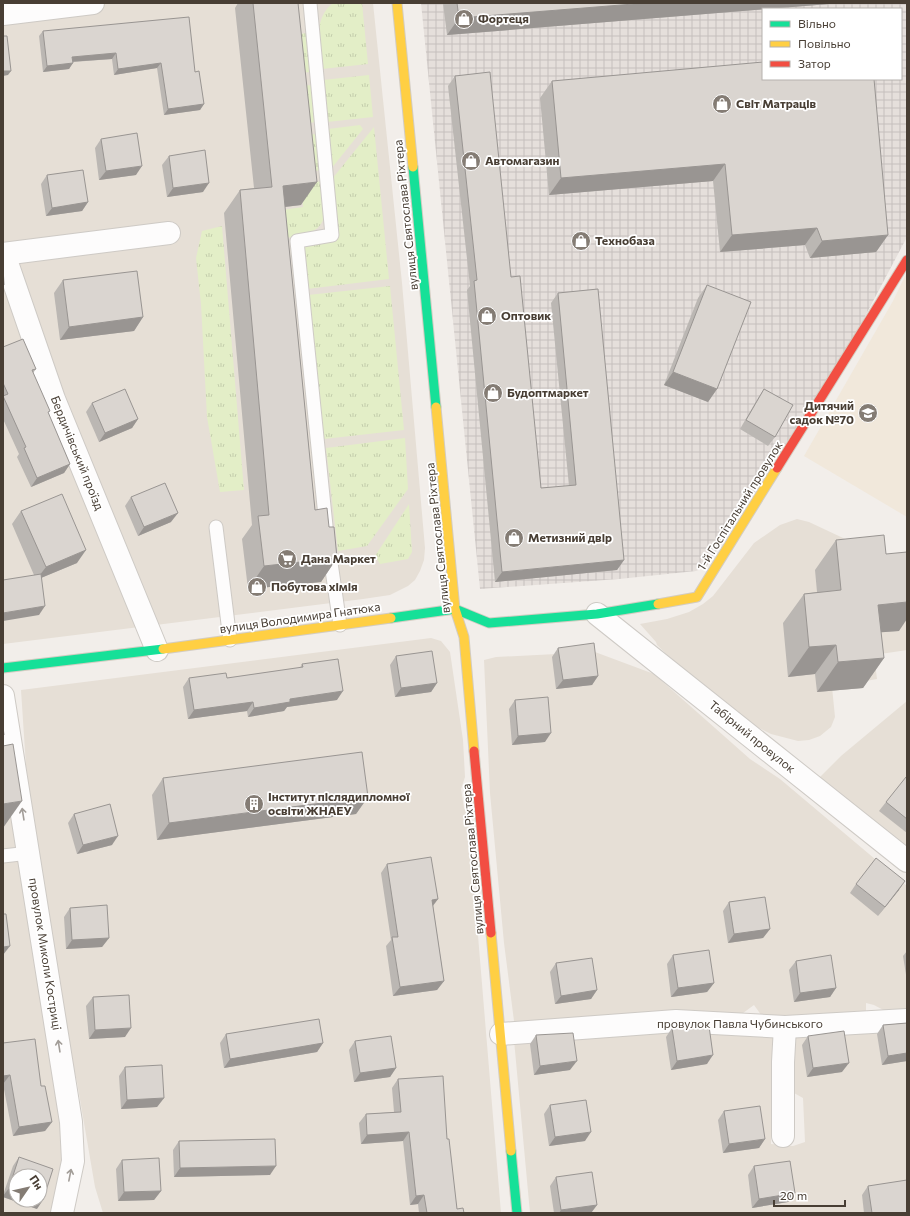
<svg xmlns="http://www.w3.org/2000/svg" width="910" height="1216" viewBox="0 0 910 1216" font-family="Commissioner,sans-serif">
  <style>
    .residential { fill: #e6dfd6; fill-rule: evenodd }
    .industrial { fill: url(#industrial-grid); fill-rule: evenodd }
    .education { fill: #f1e8db }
    .grass { fill: url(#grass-tufts) }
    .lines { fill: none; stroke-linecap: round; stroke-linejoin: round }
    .lane-casing { stroke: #cecac5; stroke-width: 15 }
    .street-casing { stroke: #cecac5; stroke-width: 24 }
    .fast-casing { stroke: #d3ccc1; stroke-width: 11 }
    .slow-casing { stroke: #d3ccc1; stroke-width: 11 }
    .jam-casing { stroke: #d3ccc1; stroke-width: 11 }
    .lane { stroke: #fdfcfc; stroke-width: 13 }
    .street { stroke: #fdfcfc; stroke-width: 22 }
    .fast { stroke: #16e098; stroke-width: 9 }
    .slow { stroke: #ffcf43; stroke-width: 9 }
    .jam { stroke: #f24e42; stroke-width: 9 }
    .wall { fill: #bbb7b3 }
    .shaded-wall { fill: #999592 }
    .building { fill: #dad5d0; stroke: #999592 }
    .oneway { stroke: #a29d98 }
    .labels { text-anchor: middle; stroke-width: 3.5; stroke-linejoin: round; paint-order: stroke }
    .poi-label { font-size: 12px; font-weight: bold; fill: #483e34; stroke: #fff; text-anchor: start }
    .street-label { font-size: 12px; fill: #483e34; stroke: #fff }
  </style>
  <defs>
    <pattern id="industrial-grid" width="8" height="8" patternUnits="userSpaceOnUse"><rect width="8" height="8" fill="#e5dfdb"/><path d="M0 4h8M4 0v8" fill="none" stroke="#c6c0bd"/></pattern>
    <pattern id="grass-tufts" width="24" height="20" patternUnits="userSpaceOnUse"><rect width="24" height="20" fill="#e3eec7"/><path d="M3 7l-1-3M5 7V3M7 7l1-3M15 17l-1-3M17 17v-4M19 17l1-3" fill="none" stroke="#c4cdac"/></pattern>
  </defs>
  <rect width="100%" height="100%" fill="#f2eeea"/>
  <!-- residential -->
  <g class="residential">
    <path d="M3,3H373L402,283L425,548L424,560L420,571L415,580L408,586L390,595L363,599L3,644Z"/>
    <path d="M797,519L809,522L907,568V650L874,655L877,679L832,687L835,717L831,727L820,736L809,740L798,741L771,734L757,727L710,696L657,645L656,642L640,624L667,619L689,612L703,604L713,596L754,543L780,525Z"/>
    <path d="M431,638L441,641L450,652L463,740L465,777L461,789L464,808L468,815L501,1213H103L95,1187L77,1082L61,1014L26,766L21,690Z"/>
    <path d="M595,652L654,674L750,759L780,779L907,886V1013H889L874,1005L866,1003V1012L764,1019L754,1005L739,1016L516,1025L514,1021L504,943L490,793L484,660L496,657Z"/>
    <path d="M3,700L65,1157L56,1213H3ZM16,1176H40V1200H16Z"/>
    <path d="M907,701V853L818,779L841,756Z"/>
    <path d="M907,1026V1213H530L514,1040L651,1029L772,1036L775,1038L776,1108L771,1113V1144L793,1146L805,1142L803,1098L794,1093L792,1089L794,1036Z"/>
  </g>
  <!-- industrial -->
  <path class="industrial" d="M421,3H907V237L852,341L706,567L696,571L619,579L480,589ZM763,9H901V79H763Z"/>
  <!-- education -->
  <path class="education" d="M907,272V517L804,456L893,301Z"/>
  <!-- grass -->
  <g class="grass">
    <path d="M333,3H362L368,64L322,69C320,47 312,19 333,3Z"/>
    <path d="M307,33L311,72L289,74L285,36Z"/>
    <path d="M369,75L373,117L327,122L323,80Z"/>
    <path d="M312,85L316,122L294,125L290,87Z"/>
    <path d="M360,125L363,129L331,169L328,129Z"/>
    <path d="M374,127L389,279L307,289L303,246L337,241L332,179Z"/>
    <path d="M317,134L321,170L300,173L296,136Z"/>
    <path d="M322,181C322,192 325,204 324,215C322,238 288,237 272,239L269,212L303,207L301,184Z"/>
    <path d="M222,226L244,490L220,492L207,417L201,304L196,258L202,231Z"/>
    <path d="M390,286L404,430L324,439L308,295Z"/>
    <path d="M405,438L408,489L367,546L338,551L326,448Z"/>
    <path d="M409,504L412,552L408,559L380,564L375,556Z"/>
  </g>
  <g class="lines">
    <!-- lane casing -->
    <g class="lane-casing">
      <g id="lane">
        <path d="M310,3L332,235L297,241L326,526"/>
        <path d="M216,527L230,640"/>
        <path d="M329,549L340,625"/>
        <path d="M3,856L29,853"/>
      </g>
    </g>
    <!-- street casing -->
    <g class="street-casing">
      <g id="street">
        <path d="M3,14L93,3"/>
        <path d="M3,254L169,233"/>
        <path d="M4,254L54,399L157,650"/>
        <path d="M597,614L907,861"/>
        <path d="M3,696L71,1122L73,1161L62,1213"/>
        <path d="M501,1034L676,1021L785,1027L907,1020"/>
        <path d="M783,1136V1062L785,1027"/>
      </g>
    </g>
    <!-- fast casing -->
    <g class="fast-casing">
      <g id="fast">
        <path d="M413,167L436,407"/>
        <path d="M391,618L455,609L489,623L597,614L658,604"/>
        <path d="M3,668L163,649"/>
        <path d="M511,1151L517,1213"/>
      </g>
    </g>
    <!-- slow casing -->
    <g class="slow-casing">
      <g id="slow">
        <path d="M397,3L413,167"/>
        <path d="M436,407L455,609L464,637L474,751"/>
        <path d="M658,604L697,597L777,468"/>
        <path d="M163,649L391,618"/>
        <path d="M491,933L511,1151"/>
      </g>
    </g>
    <!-- jam casing -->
    <g class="jam-casing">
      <g id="jam">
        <path d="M777,468L907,260"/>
        <path d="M474,751L491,933"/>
      </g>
    </g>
    <!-- lane -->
    <use href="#lane" class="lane"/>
    <!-- street -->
    <use href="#street" class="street"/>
    <!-- fast -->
    <use href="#fast" class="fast"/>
    <!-- slow -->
    <use href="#slow" class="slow"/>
    <!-- jam -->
    <use href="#jam" class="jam"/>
  </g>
  <!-- wall -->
  <g class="wall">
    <path d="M238,3H253L301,205L285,207L315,510L329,527L337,558L321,582L248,589L242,539L252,525L224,213L240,190L254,188L235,8Z"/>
    <path d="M443,3H841L447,35Z"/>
    <path d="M43,31L195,72L204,104L200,110L164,115L157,68L114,75L112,59L73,62L69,69L43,72L39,36Z"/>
    <path d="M455,76L511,277L541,488L569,486L551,303L558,293L624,560L617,570L495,582L467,290L470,286L448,86Z"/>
    <path d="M552,81L888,235L876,252L810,258L805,245L720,252L713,181L549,195L540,98Z"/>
    <path d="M101,139L136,175L99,180L95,148Z"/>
    <path d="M169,156L203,192L167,197L162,165Z"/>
    <path d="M47,175L88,202L82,211L46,216L41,184Z"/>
    <path d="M63,280L143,317L134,331L60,340L54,293Z"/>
    <path d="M707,285L717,389L708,402L664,385L698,298Z"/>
    <path d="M3,347L36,369L33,373L48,413L70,464L64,473L31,487L17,457L19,454L3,419Z"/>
    <path d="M764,389L775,437L768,446L740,429L758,398Z"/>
    <path d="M92,403L138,419L132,428L99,442L86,412Z"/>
    <path d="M131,497L171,522L138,536L125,506Z"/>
    <path d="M21,511L77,563L41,578L39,615L34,575L12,524Z"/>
    <path d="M836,540L886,554L899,631L881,632L884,658L863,688L817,692L815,674L788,677L783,623L804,594L817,592L815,570Z"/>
    <path d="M558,648L598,676L592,685L556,689L552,657Z"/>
    <path d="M396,656L437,683L431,692L395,697L390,665Z"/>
    <path d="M302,664L337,700L287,707L284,711L248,717L247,711L188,719L183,687L189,678H227L300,668Z"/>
    <path d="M515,700L545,742L512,745L509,709Z"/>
    <path d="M163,778L368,797L356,814L157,840L152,795Z"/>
    <path d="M907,778V833L879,811L886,802Z"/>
    <path d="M74,814L112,845L77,854L68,823Z"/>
    <path d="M387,864L438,899L433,906L444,981L437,990L393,996L386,946L391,940L381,873Z"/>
    <path d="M856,884L899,890L878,916L850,893Z"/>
    <path d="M729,902L770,929L763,938L728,943L723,911Z"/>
    <path d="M70,908L109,938L102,947L66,949L64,917Z"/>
    <path d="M907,951V981L903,956Z"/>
    <path d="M673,955L714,983L707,992L671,997L667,964Z"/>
    <path d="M796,961L836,988L830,997L794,1002L789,970Z"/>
    <path d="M556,963L597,990L591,999L555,1004L550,972Z"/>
    <path d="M93,997L125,1037L89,1039L86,1006Z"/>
    <path d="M907,1023V1061L882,1065L877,1034L883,1025Z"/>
    <path d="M672,1028L707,1064L671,1070L666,1037Z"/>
    <path d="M226,1034L323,1043L317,1052L224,1068L220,1043Z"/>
    <path d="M536,1035L570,1070L534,1075L530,1044Z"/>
    <path d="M808,1036L842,1072L807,1077L802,1045Z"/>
    <path d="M355,1041L396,1068L390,1077L354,1082L349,1050Z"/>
    <path d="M3,1043L52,1122L45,1131L13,1136L3,1084Z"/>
    <path d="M125,1067L164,1098L157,1107L121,1109L119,1076Z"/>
    <path d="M398,1079L447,1139L457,1209L464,1213H419L418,1204L410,1205L403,1141L361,1144L359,1123L366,1114L394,1112L392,1088Z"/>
    <path d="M550,1105L585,1141L549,1146L544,1114Z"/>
    <path d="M724,1111L765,1139L759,1148L723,1153L718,1120Z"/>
    <path d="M179,1141L270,1175L174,1177L173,1150Z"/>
    <path d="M19,1157L37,1209L3,1197V1195L13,1166Z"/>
    <path d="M122,1160L161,1191L154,1200L118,1201L116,1169Z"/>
    <path d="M754,1166L795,1193L788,1202L752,1208L748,1175Z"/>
    <path d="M556,1177L597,1205L591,1213H554L550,1186Z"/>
    <path d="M868,1186L907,1213H864L862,1195Z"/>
  </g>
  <!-- shaded-wall -->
  <g class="shaded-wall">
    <path d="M646,3H841L447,35L459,18Z"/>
    <path d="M116,53L112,59L68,62L72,57Z"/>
    <path d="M73,63L69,69L43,72L47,66Z"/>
    <path d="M161,63L157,68L114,75L118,69Z"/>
    <path d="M3,71H11L8,75L3,76Z"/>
    <path d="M204,104L200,110L164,115L168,109Z"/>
    <path d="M725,164L713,181L549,195L561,178Z"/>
    <path d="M142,166L136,175L99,180L106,171Z"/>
    <path d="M317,182L301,205L267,209L283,186Z"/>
    <path d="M209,183L203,192L167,197L173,188Z"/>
    <path d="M88,202L82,211L46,216L52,208Z"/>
    <path d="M817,228L805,245L720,252L732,235Z"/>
    <path d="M888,235L876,252L810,258L822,241Z"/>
    <path d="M143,317L134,331L60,340L69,327Z"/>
    <path d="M673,372L717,389L708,402L664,385Z"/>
    <path d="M138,419L132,428L99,442L105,433Z"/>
    <path d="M70,464L64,473L31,487L37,478Z"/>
    <path d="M178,513L171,522L138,536L144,527Z"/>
    <path d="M86,550L77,563L36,580L46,567Z"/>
    <path d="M337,558L321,582L248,589L264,566Z"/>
    <path d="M624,560L617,570L495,582L502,572Z"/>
    <path d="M907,602V619L899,631L858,634L878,605Z"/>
    <path d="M45,606L39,615L3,621V613Z"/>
    <path d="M836,645L815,674L788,677L809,647Z"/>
    <path d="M884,658L863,688L817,692L838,662Z"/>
    <path d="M598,676L592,685L556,689L563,680Z"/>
    <path d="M437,683L431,692L395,697L401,688Z"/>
    <path d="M343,691L337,700L287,707L284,711L248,717L254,708L290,699Z"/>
    <path d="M253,702L247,711L188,719L194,710Z"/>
    <path d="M551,733L545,742L512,745L518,736Z"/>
    <path d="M368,797L356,814L157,840L169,823Z"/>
    <path d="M22,801L3,828V804Z"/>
    <path d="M118,836L112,845L77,854L83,845Z"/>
    <path d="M905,881L899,890L878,916L885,907Z"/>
    <path d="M438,899L431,908L432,900Z"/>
    <path d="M770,929L763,938L728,943L734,934Z"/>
    <path d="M109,938L102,947L66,949L72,940Z"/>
    <path d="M10,946L3,955V947Z"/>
    <path d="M444,981L437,990L393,996L400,987Z"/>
    <path d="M714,983L707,992L671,997L678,988Z"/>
    <path d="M836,988L830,997L794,1002L800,993Z"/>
    <path d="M597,990L591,999L555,1004L561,996Z"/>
    <path d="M131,1028L125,1037L89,1039L95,1030Z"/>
    <path d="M323,1043L317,1052L224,1068L230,1059Z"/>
    <path d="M907,1053V1061L882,1065L888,1056Z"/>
    <path d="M713,1055L707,1064L671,1070L677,1061Z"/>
    <path d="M577,1061L570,1070L534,1075L540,1066Z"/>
    <path d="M849,1063L842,1072L807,1077L813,1068Z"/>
    <path d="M396,1068L390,1077L354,1082L360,1073Z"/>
    <path d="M10,1075L3,1084V1076Z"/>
    <path d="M164,1098L157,1107L121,1109L127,1100Z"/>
    <path d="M52,1122L45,1131L13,1136L19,1127Z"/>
    <path d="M409,1132L403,1141L361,1144L367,1135Z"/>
    <path d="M591,1132L585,1141L549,1146L555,1137Z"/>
    <path d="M765,1139L759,1148L723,1153L729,1144Z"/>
    <path d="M276,1166L270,1175L174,1177L180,1168Z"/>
    <path d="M9,1188L16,1190V1200H40V1199L43,1200L37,1209L3,1197V1196Z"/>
    <path d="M161,1191L154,1200L118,1201L124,1192Z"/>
    <path d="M795,1193L788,1202L752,1208L759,1199Z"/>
    <path d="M424,1195L418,1204L410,1205L416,1196Z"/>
    <path d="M597,1205L591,1213H559L561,1210Z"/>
  </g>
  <!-- building -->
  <g class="building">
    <path d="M253,3H298L317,182L283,186L315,510L327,508L329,527H334L337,558L264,566L258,516L269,515L240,190L272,187Z"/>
    <path d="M457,3H646L459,18Z"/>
    <path d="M189,17L195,72L199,71L204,104L168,109L161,63L118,69L116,53L72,57L73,63L47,66L43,31Z"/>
    <path d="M3,36H7L11,71H3Z"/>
    <path d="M763,62V79H874L888,235L822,241L817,228L732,235L725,164L561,178L552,81Z"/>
    <path d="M490,72L511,277L520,276L541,488L576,485L558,293L598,289L624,560L502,572L474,281L477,280L455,76Z"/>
    <path d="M137,133L142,166L106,171L101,139Z"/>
    <path d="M205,150L209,183L173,188L169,156Z"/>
    <path d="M83,170L88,202L52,208L47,175Z"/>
    <path d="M3,267L4,285H3Z"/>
    <path d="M137,271L143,317L69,327L63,280Z"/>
    <path d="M707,285L751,302L717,389L673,372Z"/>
    <path d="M23,339L36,369L32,370L50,411L48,412L70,464L37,478L24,448L26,447L3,396L8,394L3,383V347Z"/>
    <path d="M125,389L138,419L105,433L92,403Z"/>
    <path d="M764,389L793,405L775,437L746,420Z"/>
    <path d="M165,483L178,513L144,527L131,497Z"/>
    <path d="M62,494L86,550L46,567L21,511Z"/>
    <path d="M884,535L886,554L907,552V602L878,605L884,658L838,662L836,645L809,647L804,594L841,590L836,540Z"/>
    <path d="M41,574L45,606L3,613V580Z"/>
    <path d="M594,643L598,676L563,680L558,648Z"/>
    <path d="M432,651L437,683L401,688L396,656Z"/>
    <path d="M338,659L343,691L290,699V702L254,708L253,702L194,710L189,678L226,673L227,678L303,667L302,664Z"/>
    <path d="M548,697L551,733L518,736L515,700Z"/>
    <path d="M3,727L4,735L3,736Z"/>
    <path d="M13,744L22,801L3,804V746Z"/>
    <path d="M362,752L368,797L169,823L163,778Z"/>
    <path d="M906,777L907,778V819L886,802Z"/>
    <path d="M110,804L118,836L83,845L74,814Z"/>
    <path d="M431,857L438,899L432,900L444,981L400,987L392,937H398L387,864Z"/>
    <path d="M876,858L905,881L885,907L856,884Z"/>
    <path d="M765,897L770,929L734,934L729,902Z"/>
    <path d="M107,905L109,938L72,940L70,908Z"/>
    <path d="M3,914H6L10,946L3,947Z"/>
    <path d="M709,950L714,983L678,988L673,955Z"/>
    <path d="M831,955L836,988L800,993L796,961Z"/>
    <path d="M592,958L597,990L561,996L556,963Z"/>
    <path d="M129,995L131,1028L95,1030L93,997Z"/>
    <path d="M319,1019L323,1043L230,1059L226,1034Z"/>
    <path d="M907,1023V1053L888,1056L883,1025Z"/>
    <path d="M693,1025L709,1026L713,1055L677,1061L672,1028Z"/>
    <path d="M844,1031L849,1063L813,1068L808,1036Z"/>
    <path d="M573,1033L577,1061L540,1066L536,1035Z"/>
    <path d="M391,1036L396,1068L360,1073L355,1041Z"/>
    <path d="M35,1039L41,1086H45L52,1122L19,1127L10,1075L3,1076V1043Z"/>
    <path d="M162,1065L164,1098L127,1100L125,1067Z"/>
    <path d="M443,1076L447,1139H449L457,1209L463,1208L464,1213H427L424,1195L416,1196L409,1132L367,1135L366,1114L401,1112L398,1079Z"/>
    <path d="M586,1100L591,1132L555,1137L550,1105Z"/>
    <path d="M760,1106L765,1139L729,1144L724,1111Z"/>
    <path d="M275,1139L276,1166L180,1168L179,1141Z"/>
    <path d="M19,1157L53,1169L43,1200L40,1199V1176H16V1190L9,1188Z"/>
    <path d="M159,1158L161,1191L124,1192L122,1160Z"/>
    <path d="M790,1161L795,1193L759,1199L754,1166Z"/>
    <path d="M592,1172L597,1205L561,1210L556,1177Z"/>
    <path d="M907,1180V1213H872L868,1186Z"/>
  </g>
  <!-- one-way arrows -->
  <defs><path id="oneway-shaft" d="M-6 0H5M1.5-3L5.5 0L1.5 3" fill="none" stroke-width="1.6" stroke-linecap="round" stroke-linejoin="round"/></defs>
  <g class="oneway">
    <use href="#oneway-shaft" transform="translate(23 814) rotate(-99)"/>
    <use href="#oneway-shaft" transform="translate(59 1046) rotate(-99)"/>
    <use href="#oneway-shaft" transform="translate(70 1175) rotate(-79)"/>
  </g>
  <!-- icons -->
  <defs>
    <g id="shop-disc" transform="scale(1)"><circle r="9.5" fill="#847c74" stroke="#fff"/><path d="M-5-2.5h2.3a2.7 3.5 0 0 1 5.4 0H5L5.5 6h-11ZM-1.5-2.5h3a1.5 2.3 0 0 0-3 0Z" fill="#fff"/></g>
    <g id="school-disc" transform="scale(1)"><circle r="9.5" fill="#847c74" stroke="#fff"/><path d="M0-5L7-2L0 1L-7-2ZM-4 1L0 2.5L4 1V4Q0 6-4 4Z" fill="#fff"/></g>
    <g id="supermarket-disc" transform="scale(1)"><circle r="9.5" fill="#847c74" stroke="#fff"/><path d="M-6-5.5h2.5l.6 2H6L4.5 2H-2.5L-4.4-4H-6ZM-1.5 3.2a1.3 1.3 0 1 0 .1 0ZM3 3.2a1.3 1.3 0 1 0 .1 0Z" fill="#fff"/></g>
    <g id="building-disc" transform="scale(1)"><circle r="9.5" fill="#847c74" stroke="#fff"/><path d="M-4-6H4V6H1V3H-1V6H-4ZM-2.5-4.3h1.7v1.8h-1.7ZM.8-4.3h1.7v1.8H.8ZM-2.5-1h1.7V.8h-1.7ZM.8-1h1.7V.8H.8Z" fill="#fff"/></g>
  </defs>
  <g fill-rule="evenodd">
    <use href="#shop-disc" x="464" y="19"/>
    <use href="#shop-disc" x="722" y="104"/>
    <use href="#shop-disc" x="471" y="161"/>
    <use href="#shop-disc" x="581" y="241"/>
    <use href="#shop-disc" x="487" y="316"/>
    <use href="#shop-disc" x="493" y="393"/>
    <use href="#school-disc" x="868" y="413"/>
    <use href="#shop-disc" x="514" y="538"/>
    <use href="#supermarket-disc" x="287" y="559"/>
    <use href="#shop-disc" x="257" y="587"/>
    <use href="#building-disc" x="254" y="804"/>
  </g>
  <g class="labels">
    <!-- poi labels -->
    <g class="poi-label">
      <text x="478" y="23">Фортеця</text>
      <text x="736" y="108">Світ Матраців</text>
      <text x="485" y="165">Автомагазин</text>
      <text x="595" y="245">Технобаза</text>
      <text x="501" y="320">Оптовик</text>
      <text x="507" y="397">Будоптмаркет</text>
      <text x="854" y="410" text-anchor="end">Дитячий<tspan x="854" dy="14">садок №70</tspan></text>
      <text x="528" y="542">Метизний двір</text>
      <text x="301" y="563">Дана Маркет</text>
      <text x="271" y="591">Побутова хімія</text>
      <text x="268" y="801">Інститут післядипломної<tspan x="268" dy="14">освіти ЖНАЕУ</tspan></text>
    </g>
    <!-- street labels -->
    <g class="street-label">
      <text transform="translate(406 215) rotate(-96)" y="4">вулиця Святослава Ріхтера</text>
      <text transform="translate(77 453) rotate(68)" y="4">Бердичівський проїзд</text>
      <text transform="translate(740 506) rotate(-58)" y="4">1-й Госпітальний провулок</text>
      <text transform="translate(438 538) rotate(-96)" y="4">вулиця Святослава Ріхтера</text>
      <text transform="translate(300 618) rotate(-8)" y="4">вулиця Володимира Гнатюка</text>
      <text transform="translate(752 737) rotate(39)" y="4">Табірний провулок</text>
      <text transform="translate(473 859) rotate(-95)" y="4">вулиця Святослава Ріхтера</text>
      <text transform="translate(45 954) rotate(81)" y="4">провулок Миколи Костриці</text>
      <text x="740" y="1028">провулок Павла Чубинського</text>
    </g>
  </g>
  <!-- border -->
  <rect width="910" height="1216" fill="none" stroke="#483e34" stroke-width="8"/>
  <!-- legend -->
  <rect x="762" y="8" width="140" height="72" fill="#ffffff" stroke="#b6b2ae"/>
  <rect x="770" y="21" width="20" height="6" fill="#16e098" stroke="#b6b2ae"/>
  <text x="798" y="28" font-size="12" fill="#483e34">Вільно</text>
  <rect x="770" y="41" width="20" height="6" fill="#ffcf43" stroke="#b6b2ae"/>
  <text x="798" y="48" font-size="12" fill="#483e34">Повільно</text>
  <rect x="770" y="61" width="20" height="6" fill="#f24e42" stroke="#b6b2ae"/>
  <text x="798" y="68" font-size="12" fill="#483e34">Затор</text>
  <!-- north arrow -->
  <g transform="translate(28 1188) rotate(56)"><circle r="19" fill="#ffffff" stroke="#b6b2ae"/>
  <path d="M0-3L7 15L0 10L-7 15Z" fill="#847c74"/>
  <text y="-6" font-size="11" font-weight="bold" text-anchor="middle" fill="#483e34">Пн</text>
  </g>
  <!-- scale -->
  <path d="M774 1200v6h71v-6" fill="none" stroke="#483e34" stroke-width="2"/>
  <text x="780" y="1200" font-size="12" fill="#483e34" stroke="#ffffff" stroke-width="3" paint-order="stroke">20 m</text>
</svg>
